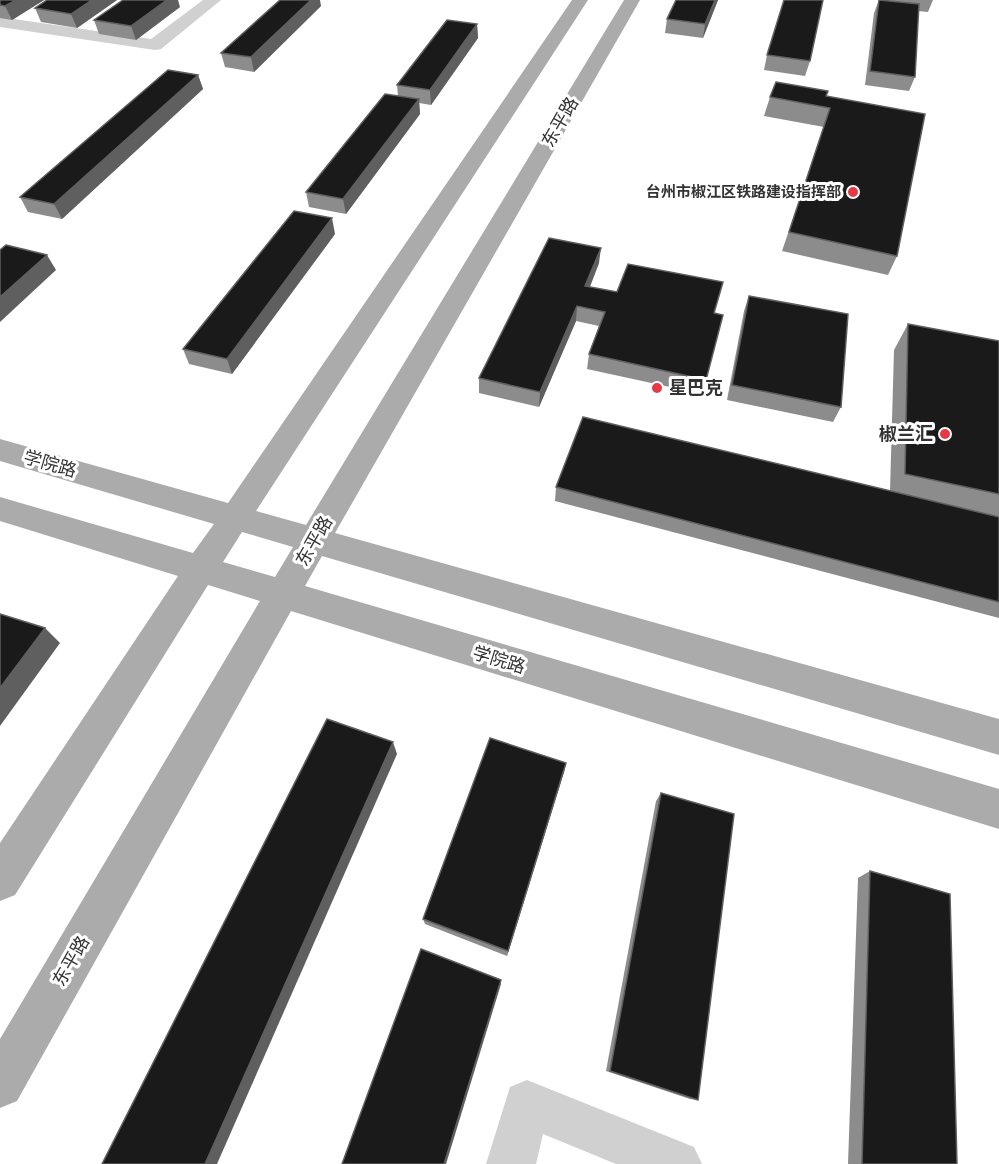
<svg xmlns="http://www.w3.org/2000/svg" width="999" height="1164" viewBox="0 0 999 1164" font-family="Signika,'Noto Sans SC',sans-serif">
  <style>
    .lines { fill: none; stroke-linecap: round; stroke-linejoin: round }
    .minor { fill: #d0d0d0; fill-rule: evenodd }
    .major { fill: #ababab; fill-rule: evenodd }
    .wall { fill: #8c8c8c }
    .shaded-wall { fill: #5f5f5f }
    .building { fill: #1a1a1a; stroke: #5f5f5f; stroke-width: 1.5 }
    .poi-dot { fill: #e63946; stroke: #fff; stroke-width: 2 }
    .labels { text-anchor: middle; stroke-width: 6; stroke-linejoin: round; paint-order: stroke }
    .far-poi-label { font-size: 15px; font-weight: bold; fill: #333; stroke: #fff; text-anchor: end }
    .street-label { font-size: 18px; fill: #333; stroke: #fff }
    .poi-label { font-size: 18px; font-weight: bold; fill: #333; stroke: #fff; text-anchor: start }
  </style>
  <rect width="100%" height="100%" fill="#fff"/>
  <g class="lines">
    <!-- minor -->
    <g class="minor">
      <path d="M203,0H221L161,49L155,50L0,27V17L151,39Z"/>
      <path d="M527,1080L694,1147L702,1164H616L543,1134L536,1164H486L510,1087Z"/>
    </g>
    <!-- major -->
    <path class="major" d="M572,0H588L256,511L306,525L624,0H640L335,533L999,719V755L322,556L305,586L999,789V829L291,611L17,1101L0,1108V1039L260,601L208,585L15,895L0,901V843L178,576L0,521V497L193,553L214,524L0,461V439L228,503ZM242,532L293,547L275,577L223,562Z"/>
  </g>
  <!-- wall -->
  <g class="wall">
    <path d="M0,0H44L12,20L0,18Z"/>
    <path d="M47,0H117L77,28L41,22L35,8Z"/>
    <path d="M676,0H718L703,38L665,33L667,19Z"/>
    <path d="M879,0H933L928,12L918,11L915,77L909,91L865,85L874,13Z"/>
    <path d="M321,6L254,72L225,67L221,53Z"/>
    <path d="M180,7L136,40L99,34L94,20Z"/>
    <path d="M477,24L478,38L431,105L419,103L420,114L346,214L309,207L306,192L398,96L397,85Z"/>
    <path d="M767,55L810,61L805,76L764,70Z"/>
    <path d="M198,75L203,89L62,219L28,212L20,197Z"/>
    <path d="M826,96L897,256L888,275L782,251L824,127L764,116L770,97Z"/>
    <path d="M335,234L232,374L189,364L183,349Z"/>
    <path d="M599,263L590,287L714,313L706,380L702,394L587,369L589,354L599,326L576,321L539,407L479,393V378Z"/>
    <path d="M749,296L841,407L833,422L727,400L744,311Z"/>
    <path d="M908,324L999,341V618L555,501L556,487L890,491L894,350Z"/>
    <path d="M566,763L564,772L507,956L425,924L423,919Z"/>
    <path d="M661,793L698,1100L690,1099L606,1071L656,801Z"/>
    <path d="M870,871L957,1164H848L858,878Z"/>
  </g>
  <!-- shaded-wall -->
  <g class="shaded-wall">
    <path d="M16,0H44L12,20L5,6Z"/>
    <path d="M92,0H117L77,28L71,14Z"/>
    <path d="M167,0H178L180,7L136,40L131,26Z"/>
    <path d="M311,0H320L321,6L254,72L251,57Z"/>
    <path d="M715,0H718L703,38L705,24Z"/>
    <path d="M477,24L478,38L431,105L430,90Z"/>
    <path d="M198,75L203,89L62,219L54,204Z"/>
    <path d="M419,99L420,114L346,214L343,199Z"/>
    <path d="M332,218L335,234L232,374L227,359Z"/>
    <path d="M601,248L599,263L584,301L585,286Z"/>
    <path d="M47,255L56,270L0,322V297Z"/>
    <path d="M577,306L576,321L539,407L540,392Z"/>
    <path d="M45,628L60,643L0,726V688Z"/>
    <path d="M393,742L397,754L217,1164H205Z"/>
    <path d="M566,763L564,772L507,956L508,951Z"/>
    <path d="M501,980V984L446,1164H444Z"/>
  </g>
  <!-- building -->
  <g class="building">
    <path d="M0,0H16L5,6L0,5Z"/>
    <path d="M47,0H92L71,14L35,8Z"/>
    <path d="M123,0H167L131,26L94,20Z"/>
    <path d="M280,0H311L251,57L221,53Z"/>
    <path d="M676,0H715L705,24L667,19Z"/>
    <path d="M784,0H823L810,61L767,55Z"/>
    <path d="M879,0L919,4L915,77L870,71Z"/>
    <path d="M447,20L477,24L430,90L397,85Z"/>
    <path d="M168,70L198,75L54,204L20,197Z"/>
    <path d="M776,82L828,91L826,96L925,114L897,256L789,232L830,108L770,97Z"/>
    <path d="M385,94L419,99L343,199L306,192Z"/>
    <path d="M294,211L332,218L227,359L183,349Z"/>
    <path d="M549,238L601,248L585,286L617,292L628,264L723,282L714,313L723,315L706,380L589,354L605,312L577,306L540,392L479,378Z"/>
    <path d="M6,245L47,255L0,297V250Z"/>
    <path d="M749,296L848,314L841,407L732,385Z"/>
    <path d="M908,324L999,341V494L905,474Z"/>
    <path d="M583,417L999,517V602L556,487Z"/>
    <path d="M0,614L45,628L0,688Z"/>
    <path d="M327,719L393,742L205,1164H102Z"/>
    <path d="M490,738L566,763L508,951L423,919Z"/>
    <path d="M661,793L734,814L698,1100L610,1071Z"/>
    <path d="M870,871L950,894L957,1164H862Z"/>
    <path d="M421,949L501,980L444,1164H342Z"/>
  </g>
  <!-- markers -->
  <g class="poi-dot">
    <circle cx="853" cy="192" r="6"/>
    <circle cx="657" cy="388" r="6"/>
    <circle cx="945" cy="434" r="6"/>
  </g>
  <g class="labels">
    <!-- far-poi labels -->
    <g class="far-poi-label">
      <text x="841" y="197">台州市椒江区铁路建设指挥部</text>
    </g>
    <!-- street labels -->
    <g class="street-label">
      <text transform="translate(560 122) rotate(-60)" y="6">东平路</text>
      <text transform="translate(50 464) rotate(16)" y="6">学院路</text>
      <text transform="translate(314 541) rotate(-60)" y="6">东平路</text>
      <text transform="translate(499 660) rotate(17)" y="6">学院路</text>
      <text transform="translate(71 961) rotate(-60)" y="6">东平路</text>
    </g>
    <!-- poi labels -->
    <g class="poi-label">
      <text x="669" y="394">星巴克</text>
      <text x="933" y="440" text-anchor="end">椒兰汇</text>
    </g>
  </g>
</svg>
